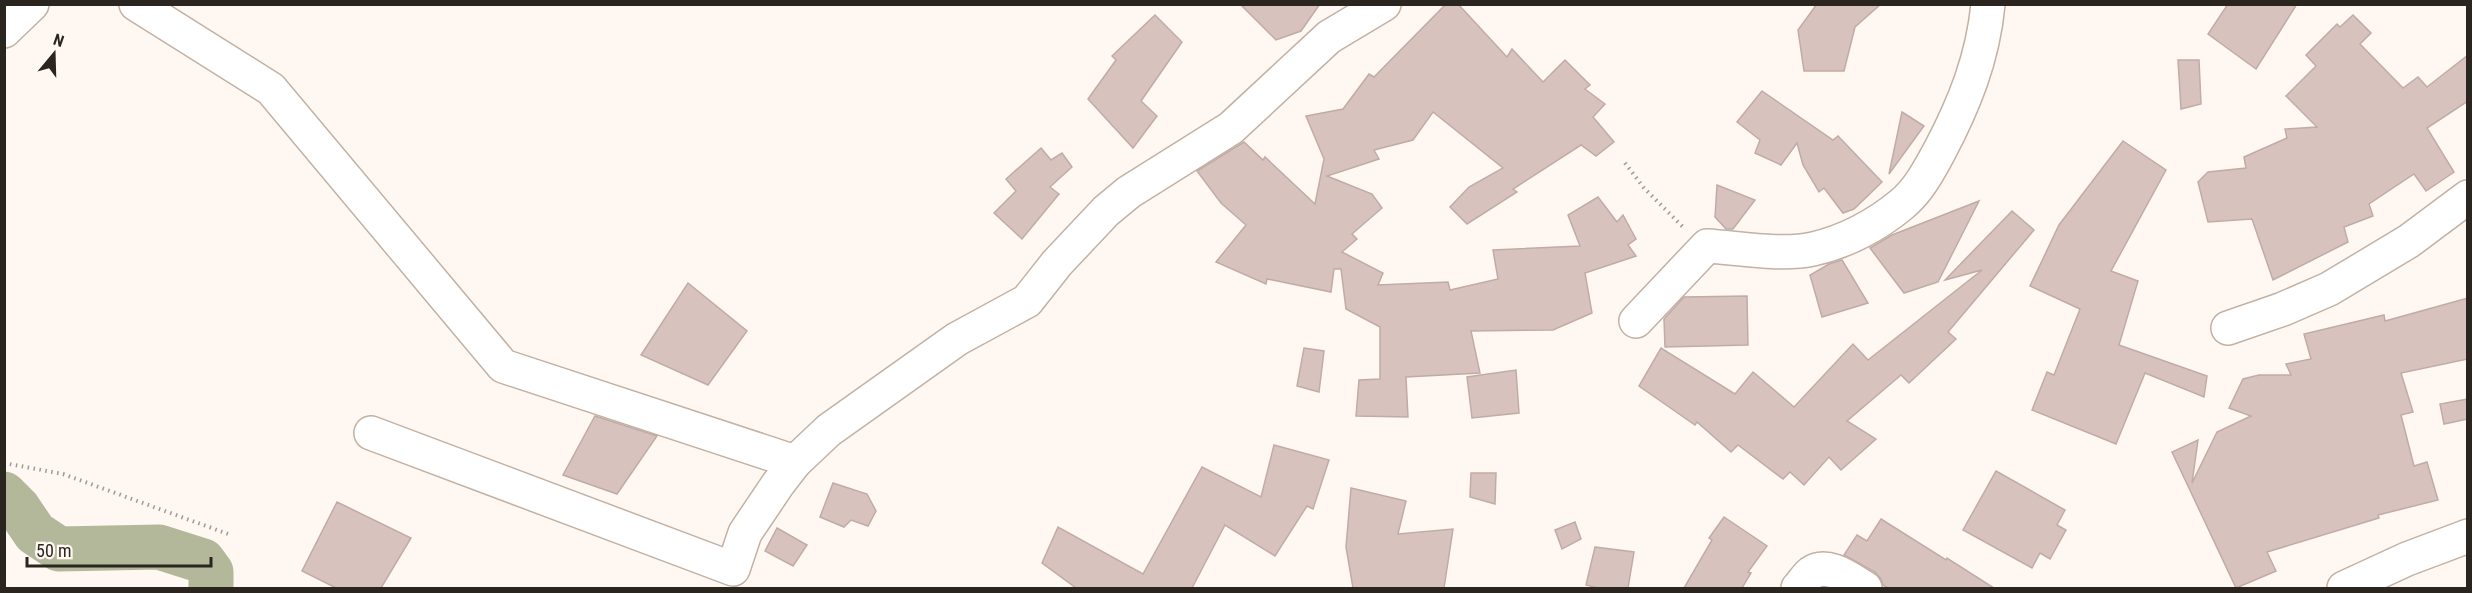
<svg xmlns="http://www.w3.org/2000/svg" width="2472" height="593" viewBox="0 0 2472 593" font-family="'Roboto Condensed',sans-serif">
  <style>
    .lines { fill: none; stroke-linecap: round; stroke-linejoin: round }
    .river { stroke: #b3b89a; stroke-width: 45 }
    .building { fill: #d8c2bd; stroke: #c1aba7; stroke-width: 1.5 }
    .minor-casing { stroke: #c2b1a4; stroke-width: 36 }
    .path { stroke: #a19a95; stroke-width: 4; stroke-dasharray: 1.5 4.5; stroke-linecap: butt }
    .minor { stroke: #fff; stroke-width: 33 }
  </style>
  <rect width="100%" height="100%" fill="#fff8f2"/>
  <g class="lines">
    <!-- river -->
    <path class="river" d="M4,494L18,508L35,533L59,549L159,547L203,561L211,572V588"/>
  </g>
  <!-- building -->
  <g class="building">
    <path d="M1240,4H1320L1301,31L1276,40Z"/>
    <path d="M1446,4H1458L1507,57L1512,49L1543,82L1565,60L1590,85L1585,89L1605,104L1593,117L1614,142L1596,156L1581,145L1513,189L1517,192L1467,224L1450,207L1469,187L1503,168L1433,112L1413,140L1374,150L1379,159L1327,176L1372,194L1382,208L1352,234L1357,239L1342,252L1383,273L1378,285L1448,282L1450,290L1498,279L1493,250L1580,246L1568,215L1598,197L1617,222L1623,215L1636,239L1628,245L1636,256L1585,273L1592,313L1553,330L1471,331L1480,373L1406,377L1408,417L1356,416L1359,380L1380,379V327L1346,309L1341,269H1334L1331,292L1267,279L1266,284L1216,262L1246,225L1221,203L1197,171L1244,142L1263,160L1265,157L1315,204L1324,159L1306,116L1343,109L1369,74L1374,77Z"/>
    <path d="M1817,4H1881L1855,27L1844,71H1804L1798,30Z"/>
    <path d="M2228,4H2297L2256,69L2208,34Z"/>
    <path d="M1155,15L1182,42L1141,101L1157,116L1133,148L1088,99L1116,60L1112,56Z"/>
    <path d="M2353,15L2371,33L2360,44L2403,88L2418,77L2427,87L2468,55V101L2427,128L2454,172L2426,191L2414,174L2369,204L2373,216L2344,227L2348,242L2273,280L2252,219L2208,222L2198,182L2208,172L2246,168L2244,157L2287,138L2285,129L2317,127L2286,96L2316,66L2306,55L2337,24L2340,27Z"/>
    <path d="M2178,60H2199L2201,104L2181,109Z"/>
    <path d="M1762,91L1833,140L1838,136L1882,182L1854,209L1843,213L1824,188L1819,192L1803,165L1797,143L1781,165L1755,153L1760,140L1737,122Z"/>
    <path d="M1902,112L1924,126L1889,174Z"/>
    <path d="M2123,141L2166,170L2111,271L2138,281L2119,345L2207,376L2204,397L2145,373L2116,444L2032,410L2047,372L2054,375L2080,309L2030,286L2059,225Z"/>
    <path d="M1041,148L1051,160L1062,153L1072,167L1050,187L1059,194L1022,239L994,213L1016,191L1006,179Z"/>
    <path d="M1717,185L1755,200L1733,229H1726L1715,217Z"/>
    <path d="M1979,201L1938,282L1904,293L1870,248L1892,235Z"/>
    <path d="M2012,211L2034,230L1948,332L1956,339L1909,383L1901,375L1847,421L1876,439L1841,470L1829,457L1804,485L1790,472L1783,479L1738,445L1731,452L1697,422L1695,425L1639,386L1661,348L1735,394L1753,372L1794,407L1853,344L1868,360L1982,270L1945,280Z"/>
    <path d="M1842,260L1868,303L1822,317L1810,275L1829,264Z"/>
    <path d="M688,283L747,331L708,385L641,355Z"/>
    <path d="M1747,296L1748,345L1665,347L1664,319L1684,297Z"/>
    <path d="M2468,298V359L2401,373L2413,412L2401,415L2414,466L2427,462L2438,500L2378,515L2379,518L2267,552L2276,571L2236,588L2172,452L2198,440L2192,483L2217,432L2251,416L2229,408L2243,379L2259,375H2291L2286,364L2311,359L2304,334L2384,315L2385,321Z"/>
    <path d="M1304,348L1324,351L1319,392L1297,386Z"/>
    <path d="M1516,370L1519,413L1472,418L1467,377Z"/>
    <path d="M2468,399V419L2444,424L2440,404Z"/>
    <path d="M595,416L657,436L617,494L563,475Z"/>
    <path d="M1274,445L1329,460L1313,509L1307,506L1275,556L1225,525L1192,588H1076L1042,563L1058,527L1143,574L1202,467L1261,497Z"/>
    <path d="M1996,471L2065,510L2057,525L2066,530L2050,559L2040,553L2032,568L1963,530Z"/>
    <path d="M1471,473H1496L1495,504L1470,497Z"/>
    <path d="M833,483L867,494L876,511L868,526L851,520L844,527L820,517Z"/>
    <path d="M1351,488L1406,501L1398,534L1453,529L1444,588H1353L1346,547Z"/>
    <path d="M337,502L411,538L381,588H336L302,571Z"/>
    <path d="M1724,517L1767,546L1748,572L1751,573L1742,588H1684L1712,540L1709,538Z"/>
    <path d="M1881,519L1946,560L1947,558L1994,588H1888L1883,585L1881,579L1875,572L1844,555L1857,535L1867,541Z"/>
    <path d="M1575,522L1581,539L1562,549L1555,530Z"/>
    <path d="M777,528L807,545L793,566L765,551Z"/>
    <path d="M1595,547L1634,552L1628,588H1598L1586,585Z"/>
  </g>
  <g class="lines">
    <!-- minor casing -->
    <g class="minor-casing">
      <g id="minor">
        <path d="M136,4L271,89L503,366L795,462"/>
        <path d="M4,31L32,4"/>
        <path d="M1636,321L1707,246C1739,248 1782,256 1813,249C1845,242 1877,225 1902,204C1919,190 1929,170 1939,152C1964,105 1983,58 1988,4"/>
        <path d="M2228,328L2283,309L2329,289L2409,241L2468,197"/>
        <path d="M371,433L733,569L745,533L778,484L795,462L829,430L957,339L1027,301L1057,263L1106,211L1129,192L1231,128L1329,37L1384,4"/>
        <path d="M1798,588C1802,584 1806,577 1811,573C1828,561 1851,580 1865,588"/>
        <path d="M2344,588L2407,559L2468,536"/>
      </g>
    </g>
    <!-- path -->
    <g class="path">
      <path d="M1625,163L1644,188L1685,229"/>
      <path d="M4,463L63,474L231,535"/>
    </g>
    <!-- minor -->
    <use href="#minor" class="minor"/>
  </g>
  <!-- border -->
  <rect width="2472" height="593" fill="none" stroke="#2b2520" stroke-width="12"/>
  <!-- north arrow -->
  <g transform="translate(54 54) rotate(19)" stroke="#fff8f2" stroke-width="4.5" paint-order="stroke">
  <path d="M0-4.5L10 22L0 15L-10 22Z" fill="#2b2520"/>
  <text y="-9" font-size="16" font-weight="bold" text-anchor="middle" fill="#2b2520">N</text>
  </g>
  <!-- scale -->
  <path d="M27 557v9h184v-9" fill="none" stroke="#2b2520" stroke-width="3"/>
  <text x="36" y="557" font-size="18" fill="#2b2520" stroke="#fff8f2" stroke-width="4.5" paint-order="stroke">50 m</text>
</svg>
